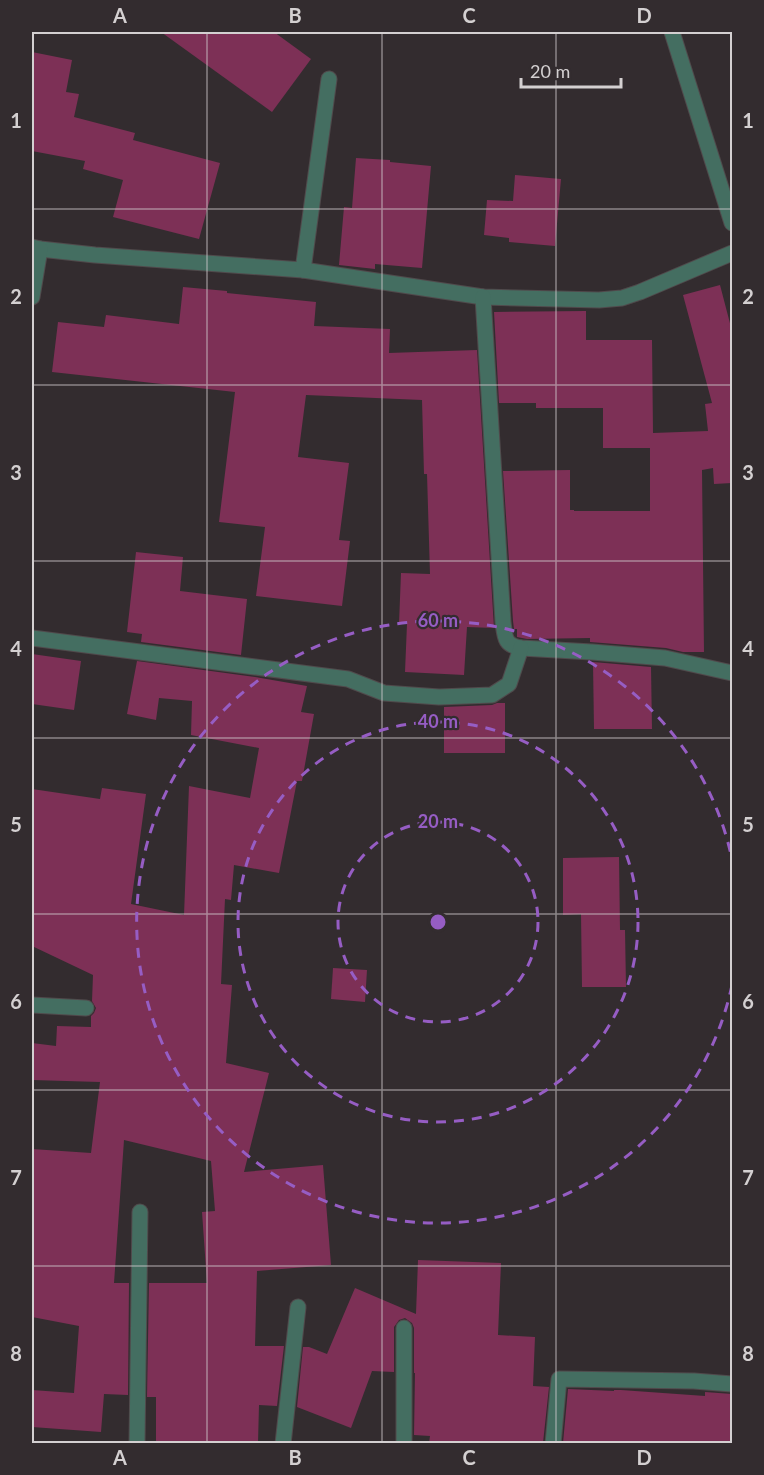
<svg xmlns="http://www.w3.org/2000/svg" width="764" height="1475" viewBox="0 0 764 1475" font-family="Lato,sans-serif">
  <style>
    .building { fill: #7d3056 }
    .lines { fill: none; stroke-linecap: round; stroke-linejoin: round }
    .minor-casing { stroke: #504a4c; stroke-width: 17 }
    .minor { stroke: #446e61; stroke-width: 15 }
    .grid { fill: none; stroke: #d4d0d1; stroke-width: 1.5; stroke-opacity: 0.55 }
    .ring { fill: none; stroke: #965dc4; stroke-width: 3; stroke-dasharray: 10 8 }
    .centre { fill: #965dc4; stroke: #332c2f; stroke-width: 3 }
    .ring-label { font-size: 18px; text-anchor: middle; font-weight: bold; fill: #965dc4; stroke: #332c2f; stroke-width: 4.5; stroke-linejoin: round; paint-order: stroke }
    .neatline { fill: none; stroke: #d4d0d1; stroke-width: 2 }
    .grid-label { font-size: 20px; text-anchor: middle; font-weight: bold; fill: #d4d0d1 }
  </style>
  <rect width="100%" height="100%" fill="#332c2f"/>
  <!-- building -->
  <g class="building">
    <path d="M161,32H274L311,59L272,112Z"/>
    <path d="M32,52L72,60L66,92L79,94L74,117L135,133L133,140L220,163L199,239L113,217L123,180L83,169L85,161L32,151Z"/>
    <path d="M356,158L390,160V162L431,166L422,268L375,264V269L339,265L344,207L352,208Z"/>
    <path d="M515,175L561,179L555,246L509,242V238L484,235L487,200L513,201Z"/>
    <path d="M720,285L732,331V483L714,484L713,468L702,470L704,652H683L666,648L590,642V638L527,639L517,637V629H514L513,621L503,471L570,470V510H574V511H650V448H603V408H536V403H499L494,312L586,311V340H652L653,433L708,431L705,404L712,403L683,295Z"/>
    <path d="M183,287L227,291V293L316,302L314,326L390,329L389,353L477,350L494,628L467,627L464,675L405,672L407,624H399L401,573L430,574L427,474H424L422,400L306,395L298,457L349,463L339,540L350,541L342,606L256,596L265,527L219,522L235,392L52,372L58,322L104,327L106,315L179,324Z"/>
    <path d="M136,552L183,557L180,591L247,599L241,655L141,642L142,634L127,632Z"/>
    <path d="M32,654L81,661L74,710L32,704Z"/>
    <path d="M137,661L255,677L307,686L301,712L314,714L302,781H297L279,873L234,865L231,900L225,899L221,984L232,985L226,1063L269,1073L244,1172L323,1165L331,1265L257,1271L255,1346H284L277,1406L259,1405L258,1443H156V1397H147L149,1283H207L202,1212L215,1211L211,1161L124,1140L114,1283H129L128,1395L104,1394L101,1432L32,1427V1390L74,1393L79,1326L32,1317V1149L91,1153L100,1082L32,1080V1043L56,1046L57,1026L91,1027V1016L94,1013L96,1008L92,1001L93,975L32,946V789L100,799L102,788L146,794L131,904L184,915L189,786L250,798L259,748L191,735L192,701L159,698L156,720L127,714Z"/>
    <path d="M593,662L651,667L652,729H594Z"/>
    <path d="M497,703H505V753H444V707L492,705Z"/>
    <path d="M619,857L620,930H625L626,987H582L581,914L563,915V858Z"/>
    <path d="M333,968L367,970L365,1002L331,999Z"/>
    <path d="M418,1260L501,1263L498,1335L535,1337L533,1386L549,1387L543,1443H429L430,1436L414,1435L415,1373H414V1328L412,1323L405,1318L399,1320L394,1327V1372L372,1371L351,1428L297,1407L303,1347H309L327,1354L355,1288L416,1314Z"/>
    <path d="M568,1389L614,1391V1390H621L705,1396V1392L732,1394V1443H563Z"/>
  </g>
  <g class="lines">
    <!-- minor casing -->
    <g class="minor-casing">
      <g id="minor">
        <path d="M672,32L732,223"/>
        <path d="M32,247L40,249L95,255L303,270L483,297L599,300L622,298L640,292L732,253"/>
        <path d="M303,270L329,79"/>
        <path d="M32,297L40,249"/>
        <path d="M483,297L503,622C505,637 504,645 521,648L592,652L665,658L732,673"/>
        <path d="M32,638L348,679L384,693L439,697L492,695L509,684L521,648"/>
        <path d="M32,1005L86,1008"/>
        <path d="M137,1444L140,1212"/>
        <path d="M283,1444L298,1307"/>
        <path d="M404,1444V1328"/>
        <path d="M553,1444L559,1379L694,1381L732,1384"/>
      </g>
    </g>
    <!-- minor -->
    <use href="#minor" class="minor"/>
  </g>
  <!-- grid -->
  <path class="grid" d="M207,32V1444M382,32V1444M556,32V1444M32,209H732M32,385H732M32,561H732M32,738H732M32,914H732M32,1090H732M32,1266H732"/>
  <!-- distance rings -->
  <g class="ring">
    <circle cx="438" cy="922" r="100"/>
    <circle cx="438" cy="922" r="200"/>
    <path d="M732 985A301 301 0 1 1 732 859"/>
  </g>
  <circle cx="438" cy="922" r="9" class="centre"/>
  <g class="ring-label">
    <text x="438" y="627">60 m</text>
    <text x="438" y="728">40 m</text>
    <text x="438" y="828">20 m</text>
  </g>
  <!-- border -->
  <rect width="764" height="1475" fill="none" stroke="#332c2f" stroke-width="66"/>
  <!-- scale -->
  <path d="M521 78v9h100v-9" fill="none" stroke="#d4d0d1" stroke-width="3"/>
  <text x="530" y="78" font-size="18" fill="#d4d0d1" stroke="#332c2f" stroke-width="4.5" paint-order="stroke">20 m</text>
  <rect x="33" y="33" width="698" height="1409" class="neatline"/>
  <g class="grid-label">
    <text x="120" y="23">A</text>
    <text x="295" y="23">B</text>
    <text x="469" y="23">C</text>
    <text x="644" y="23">D</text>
    <text x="16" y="128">1</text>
    <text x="748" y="128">1</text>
    <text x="16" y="304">2</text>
    <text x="748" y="304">2</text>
    <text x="16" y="480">3</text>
    <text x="748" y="480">3</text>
    <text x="16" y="656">4</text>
    <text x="748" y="656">4</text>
    <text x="16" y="832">5</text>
    <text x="748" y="832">5</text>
    <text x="16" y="1009">6</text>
    <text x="748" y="1009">6</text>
    <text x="16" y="1185">7</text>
    <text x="748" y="1185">7</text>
    <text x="16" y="1361">8</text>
    <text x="748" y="1361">8</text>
    <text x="120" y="1465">A</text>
    <text x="295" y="1465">B</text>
    <text x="469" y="1465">C</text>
    <text x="644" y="1465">D</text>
  </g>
</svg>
